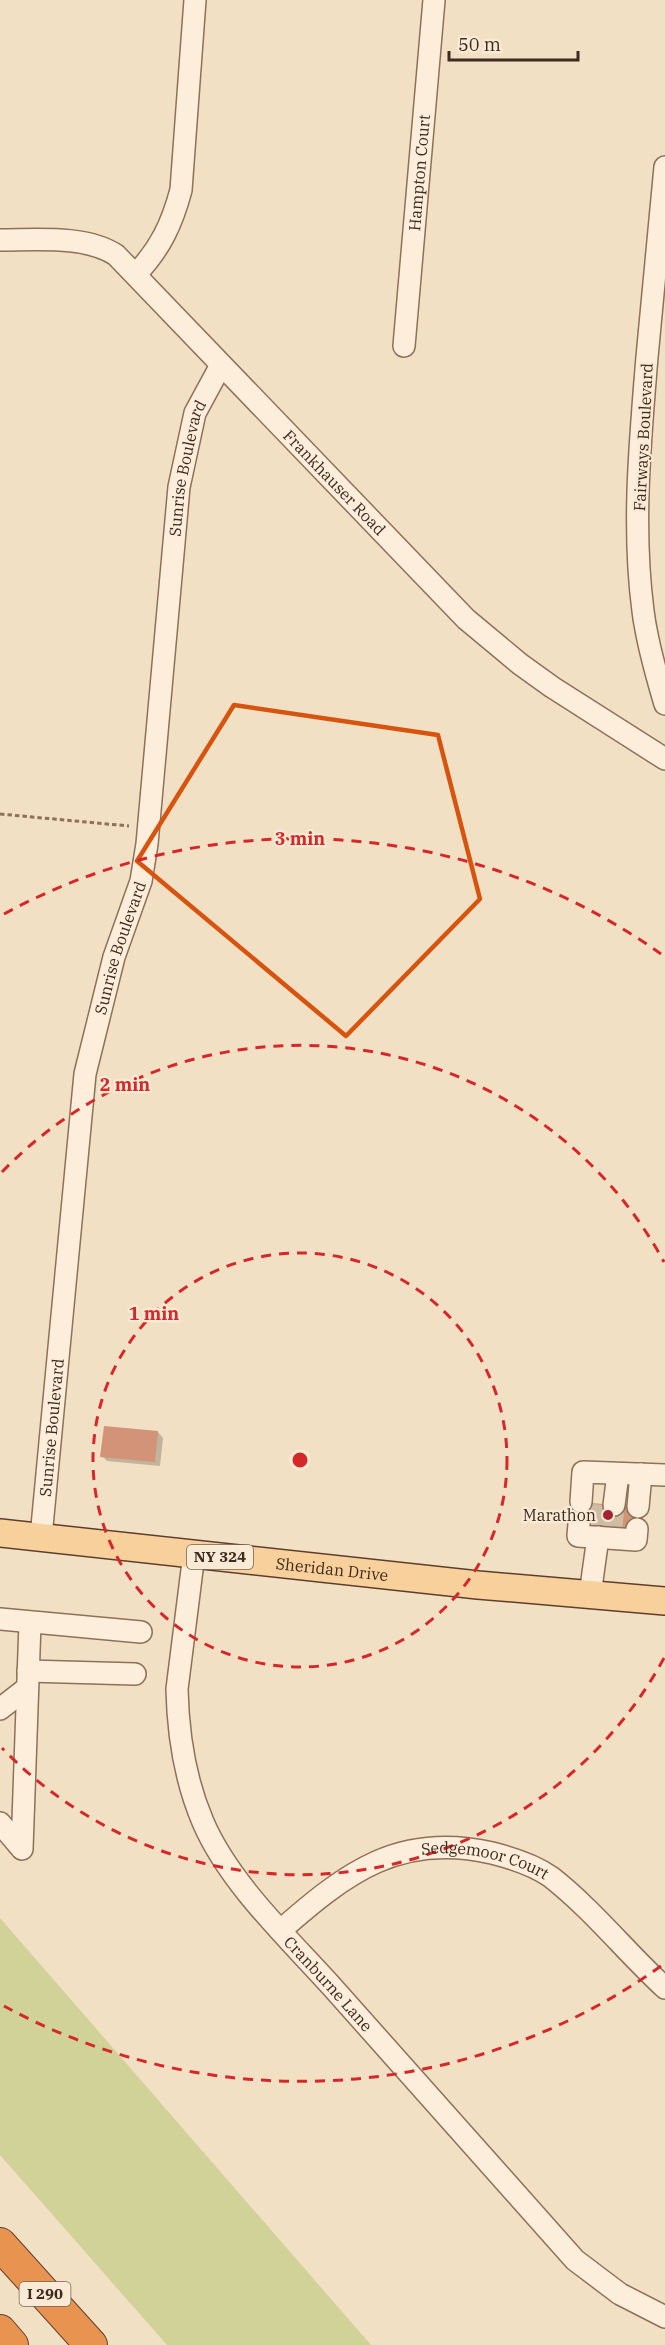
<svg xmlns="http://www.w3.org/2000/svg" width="665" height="2345" viewBox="0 0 665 2345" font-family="'IBM Plex Serif',serif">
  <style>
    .green { fill: #d1d297 }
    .shadow { fill: #0003 }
    .building { fill: #d39378 }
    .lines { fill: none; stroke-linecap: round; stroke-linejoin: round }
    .minor-tunnel { stroke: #cebca4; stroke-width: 21; stroke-dasharray: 21 10; stroke-linecap: butt }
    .minor-casing { stroke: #8f7059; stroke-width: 24 }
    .major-casing { stroke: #5d3e2d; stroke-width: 30 }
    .highway-casing { stroke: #5d3e2d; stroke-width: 34 }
    .path { stroke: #8f7059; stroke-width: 3; stroke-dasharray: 4.5 3; stroke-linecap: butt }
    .minor { stroke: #fceeda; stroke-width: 21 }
    .major { stroke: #f8d09b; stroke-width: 27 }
    .highway { stroke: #e89350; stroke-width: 32 }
    .marked { fill: none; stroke: #d7540e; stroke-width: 4.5; stroke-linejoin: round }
    .ring { fill: none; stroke: #d62828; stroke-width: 3; stroke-dasharray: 10 8 }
    .poi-dot { fill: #a42333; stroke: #f9ead5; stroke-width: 2 }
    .labels { text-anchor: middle; stroke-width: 4.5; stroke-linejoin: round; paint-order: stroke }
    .shield { fill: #f9ead5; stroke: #766455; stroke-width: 1.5 }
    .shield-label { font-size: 15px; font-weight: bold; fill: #3e2a1e }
    .street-label { font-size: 16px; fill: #3e2a1e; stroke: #f9ead5 }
    .poi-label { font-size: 16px; fill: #3e2a1e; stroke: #f9ead5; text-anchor: end }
    .centre { fill: #d62828; stroke: #f9ead5; stroke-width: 3 }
    .ring-label { font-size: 18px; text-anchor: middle; font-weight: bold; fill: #d62828; stroke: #f9ead5; stroke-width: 4.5; stroke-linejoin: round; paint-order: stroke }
  </style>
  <rect width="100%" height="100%" fill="#f2e0c5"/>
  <!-- green -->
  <path class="green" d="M0,1918L371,2345H167L0,2155Z"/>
  <!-- shadow -->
  <g class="shadow">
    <path d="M158,1432L163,1438L160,1466L107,1461L102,1456Z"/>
    <path d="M642,1511L641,1530L580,1525Z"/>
  </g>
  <!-- building -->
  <g class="building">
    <path d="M104,1426L158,1431L155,1462L100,1457Z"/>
    <path d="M578,1502L641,1507L639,1529L576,1523Z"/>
  </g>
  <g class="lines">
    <!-- minor-tunnel -->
    <g class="minor-tunnel">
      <path d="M592,1525L594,1503"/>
      <path d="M612,1527L614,1505"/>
    </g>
    <!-- minor casing -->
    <g class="minor-casing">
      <g id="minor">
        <path d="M665,167C659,230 653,294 647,357C640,442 632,527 643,611C647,643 656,674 665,704"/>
        <path id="s1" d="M0,240C36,240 86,235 116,255L466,619L520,664L552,687L665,759"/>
        <path d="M136,274C160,249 172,224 181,190L195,0"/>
        <path id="s2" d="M404,346L434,0"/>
        <path d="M581,1502L583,1472L665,1475"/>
        <path d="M614,1505L618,1474"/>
        <path d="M638,1507L641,1474"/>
        <path d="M579,1524L578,1536L636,1540L637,1529"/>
        <path id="s3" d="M41,1537L85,1074L114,957L141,881L147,844L179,487L195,413L221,365"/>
        <path id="s4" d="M194,1554L177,1689C178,1735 185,1780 203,1822C229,1883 289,1939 334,1989C414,2079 495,2170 575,2260L620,2294L665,2317"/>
        <path d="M590,1595L598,1537"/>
        <path d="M0,1619L141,1632"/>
        <path d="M28,1671L135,1674"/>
        <path d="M0,1709L27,1688"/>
        <path d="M0,1823L22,1849L30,1623"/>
        <path id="s5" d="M281,1930C347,1872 400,1832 492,1853C512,1858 534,1865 551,1877C593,1910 626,1952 665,1988"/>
      </g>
    </g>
    <!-- major casing -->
    <g class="major-casing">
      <g id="major">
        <path id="s6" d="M0,1533L478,1585L665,1601"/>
      </g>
    </g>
    <!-- highway casing -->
    <g class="highway-casing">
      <g id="highway">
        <path d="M0,2244L91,2345"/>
        <path d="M0,2331L12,2345"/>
      </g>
    </g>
    <!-- path -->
    <path class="path" d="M0,814L129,826"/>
    <!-- minor -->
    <use href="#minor" class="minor"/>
    <!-- major -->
    <use href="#major" class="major"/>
    <!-- highway -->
    <use href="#highway" class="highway"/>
  </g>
  <!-- marked area -->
  <path class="marked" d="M234,705L438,735L480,899L346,1036L137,861Z"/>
  <!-- distance rings -->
  <g class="ring">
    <circle cx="300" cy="1460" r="207"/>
    <path d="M664 1658A414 414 0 0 1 2 1748M2 1172A414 414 0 0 1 664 1262"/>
    <path d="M661 1966A621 621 0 0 1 4 2006M4 914A621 621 0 0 1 661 954"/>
  </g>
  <!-- markers -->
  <circle class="poi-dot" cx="608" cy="1515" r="6"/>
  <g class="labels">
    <!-- shield labels -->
    <g class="shield">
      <rect x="187" y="1545" width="66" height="24" rx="4.5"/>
      <rect x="19.5" y="2282" width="51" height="24" rx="4.5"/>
    </g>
    <g class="shield-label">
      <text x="220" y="1562">NY 324</text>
      <text x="45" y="2299">I 290</text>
    </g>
    <!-- street labels -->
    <g class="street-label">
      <text dy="6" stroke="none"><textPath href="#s2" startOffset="174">Hampton Court</textPath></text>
      <text transform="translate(643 437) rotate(-87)" y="6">Fairways Boulevard</text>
      <text dy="6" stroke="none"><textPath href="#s3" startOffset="1082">Sunrise Boulevard</textPath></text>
      <text dy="6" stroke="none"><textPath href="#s1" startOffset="434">Frankhauser Road</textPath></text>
      <text dy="6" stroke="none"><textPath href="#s3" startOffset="596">Sunrise Boulevard</textPath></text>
      <text dy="6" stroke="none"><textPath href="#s3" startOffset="110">Sunrise Boulevard</textPath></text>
      <text dy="6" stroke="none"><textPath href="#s6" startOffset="334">Sheridan Drive</textPath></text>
      <text dy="6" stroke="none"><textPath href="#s5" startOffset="230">Sedgemoor Court</textPath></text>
      <text dy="6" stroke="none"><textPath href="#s4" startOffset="478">Cranburne Lane</textPath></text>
    </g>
    <!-- poi labels -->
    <g class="poi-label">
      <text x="596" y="1521">Marathon</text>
    </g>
  </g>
  <circle cx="300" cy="1460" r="9" class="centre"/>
  <g class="ring-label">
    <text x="300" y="845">3 min</text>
    <text x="125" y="1091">2 min</text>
    <text x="154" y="1320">1 min</text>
  </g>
  <!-- scale -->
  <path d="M449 51v9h129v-9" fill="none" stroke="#3e2a1e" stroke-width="3"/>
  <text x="458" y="51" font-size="18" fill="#3e2a1e" stroke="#f9ead5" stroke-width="4.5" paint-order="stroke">50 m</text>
</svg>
